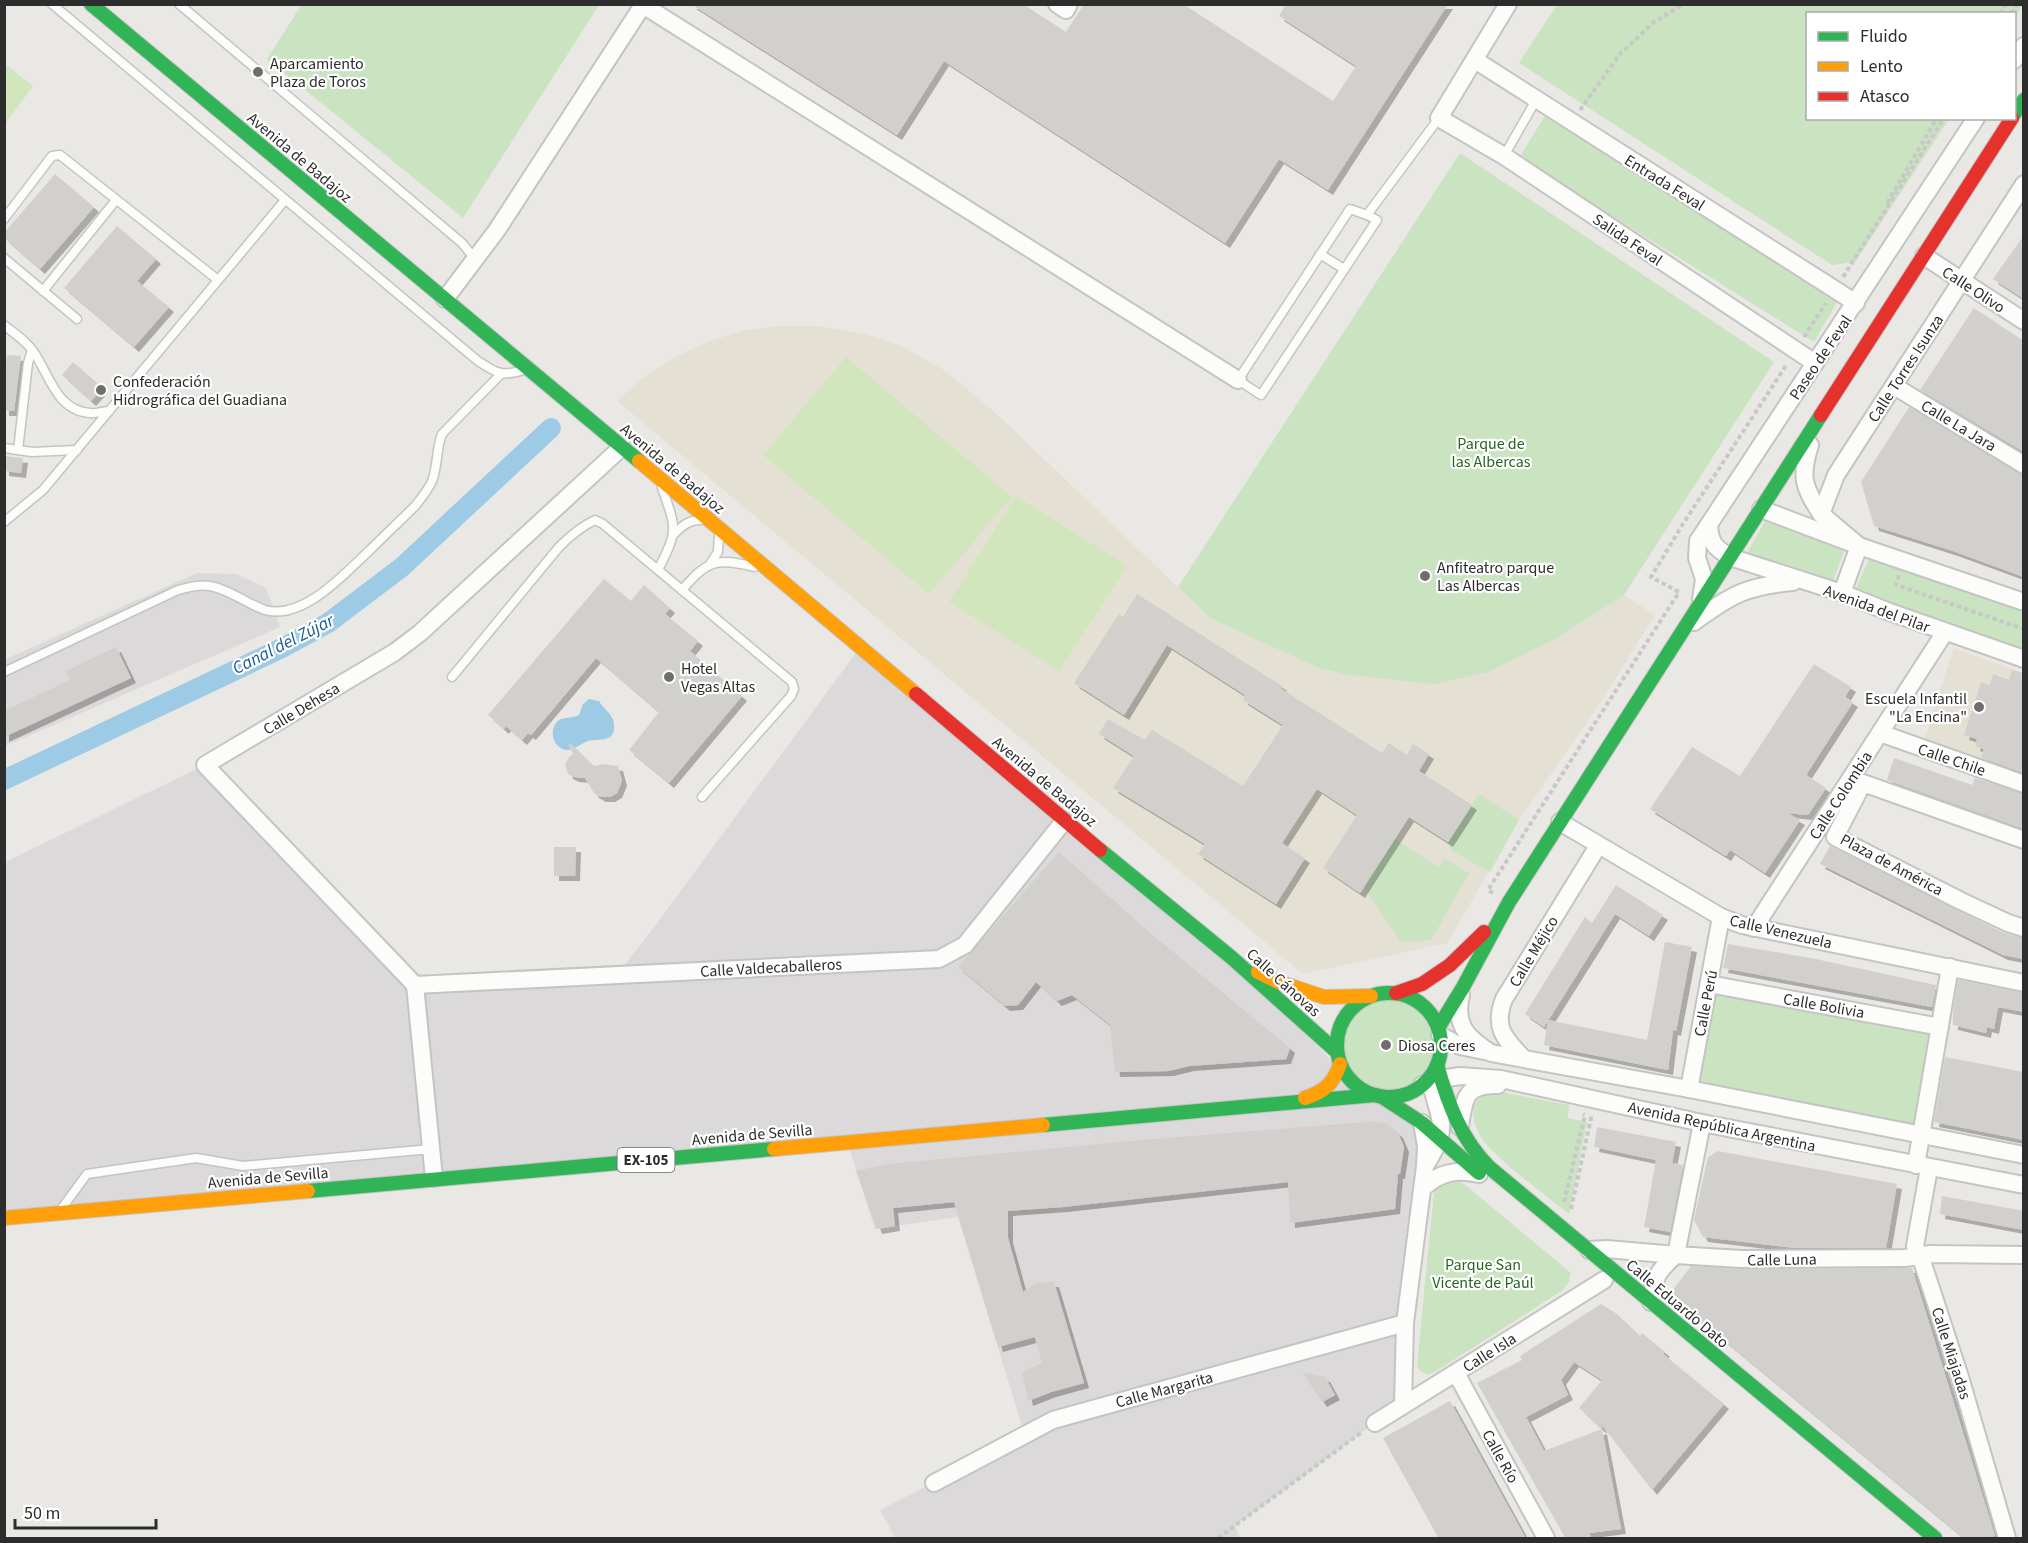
<svg xmlns="http://www.w3.org/2000/svg" width="2028" height="1543" viewBox="0 0 2028 1543" font-family="'Source Sans 3',sans-serif">
  <style>
    .industrial { fill: #dbd9da }
    .education { fill: #e4e0d3 }
    .green { fill: #cae3c0 }
    .pitch { fill: #d2e6be }
    .water { fill: #9dcae5 }
    .lines { fill: none; stroke-linecap: round; stroke-linejoin: round }
    .canal { stroke: #9dcae5; stroke-width: 20 }
    .building { fill: #d2d0cd; fill-rule: evenodd; filter: url(#shadow) }
    .lane-casing { stroke: #c4c4c3; stroke-width: 11 }
    .street-casing { stroke: #c4c4c3; stroke-width: 20 }
    .fast-casing { stroke: #c4c4c3; stroke-width: 16 }
    .slow-casing { stroke: #c4c4c3; stroke-width: 16 }
    .jam-casing { stroke: #c4c4c3; stroke-width: 16 }
    .path { stroke: #c8c8c8; stroke-width: 4; stroke-dasharray: 4.5 3; stroke-linecap: butt }
    .lane { stroke: #fcfcfb; stroke-width: 8 }
    .street { stroke: #fcfcfb; stroke-width: 16 }
    .fast { stroke: #30b455; stroke-width: 14 }
    .slow { stroke: #ff9f0a; stroke-width: 14 }
    .jam { stroke: #e5322d; stroke-width: 14 }
    .poi-dot { fill: #6f6e6d; stroke: #fff; stroke-width: 2 }
    .labels { text-anchor: middle; stroke-width: 4.5; stroke-linejoin: round; paint-order: stroke }
    .shield { fill: #fff; stroke: #6c6c6c; stroke-width: 1.5 }
    .shield-label { font-size: 15px; font-weight: bold; fill: #2d2d2d }
    .poi-label { font-size: 16px; fill: #2d2d2d; stroke: #fff; text-anchor: start }
    .street-label { font-size: 16px; fill: #2d2d2d; stroke: #fff }
    .park-label { font-size: 16px; fill: #266621; stroke: #fff }
    .water-label { font-size: 18px; font-style: italic; fill: #185b95; stroke: #fff }
  </style>
  <defs>
    <filter id="shadow"><feDropShadow dx="5" dy="5" stdDeviation="0" flood-color="#0004"/></filter>
  </defs>
  <rect width="100%" height="100%" fill="#eae8e4"/>
  <!-- industrial -->
  <g class="industrial">
    <path d="M197,573L236,574L266,588L280,627L5,746L4,660Z"/>
    <path d="M861,646L1232,958L1356,1086L1422,1123L1403,1405L1375,1423L1235,1526L1240,1538H895L880,1510L1025,1436L958,1217L875,1229L847,1142L5,1218V862L205,765L415,985L617,975L655,926Z"/>
  </g>
  <!-- education -->
  <g class="education">
    <path d="M779,326H819L866,334L904,347L944,370L998,415L1210,618L1319,668L1344,674L1555,639L1624,595L1655,615L1599,705L1519,820L1447,943L1303,974L617,401L640,380L675,357L709,341L746,330Z"/>
    <path d="M1954,648L2023,673V777L1924,741Z"/>
  </g>
  <!-- green -->
  <g class="green">
    <path d="M302,4H599V5L463,218L267,59Z"/>
    <path d="M1557,5V4L2023,5L2015,18L2014,14H1808V118L1949,119L1855,262L1832,265L1519,63Z"/>
    <path d="M1546,114L1839,299L1814,342L1519,158Z"/>
    <path d="M1460,153L1774,362L1624,595L1555,639L1488,672L1434,684L1344,674L1319,668L1210,618L1178,587Z"/>
    <path d="M1772,519L1845,548L1833,582L1751,558L1747,553L1765,521Z"/>
    <path d="M1872,556L2023,608V651L1858,593L1856,588L1869,559Z"/>
    <path d="M1479,794L1519,820L1490,872L1452,851L1448,842Z"/>
    <path d="M1395,839L1438,867L1444,859L1469,873L1431,940L1401,942L1364,887Z"/>
    <path d="M1713,991L1930,1031L1914,1124L1696,1082Z"/>
    <circle cx="1389" cy="1045" r="51"/>
    <path d="M1495,1091L1569,1105L1568,1118L1587,1122L1569,1214C1543,1193 1509,1169 1487,1145C1471,1127 1464,1097 1495,1091Z"/>
    <path d="M1457,1180L1468,1187L1571,1273L1569,1282L1563,1290L1438,1370L1428,1375L1420,1371L1417,1366L1434,1191L1444,1183Z"/>
  </g>
  <!-- pitch -->
  <g class="pitch">
    <path d="M5,64L33,86L5,124H4Z"/>
    <path d="M846,357L1012,497L929,594L763,455Z"/>
    <path d="M1016,496L1127,566L1059,671L949,602Z"/>
  </g>
  <!-- water -->
  <path class="water" d="M589,699L599,701C603,708 613,715 614,723C616,744 599,738 588,741C581,743 575,750 567,750C552,749 547,726 561,719C567,717 573,718 579,715L583,704Z"/>
  <g class="lines">
    <!-- canal -->
    <path class="canal" d="M4,780L282,648L328,623L402,567L551,428"/>
  </g>
  <!-- building -->
  <g class="building">
    <path d="M691,4H1023L1066,32L1084,4H1183L1333,101L1356,66L1279,16L1286,4H1448L1328,190L1279,159L1225,243L944,61L897,135Z"/>
    <path d="M55,174L94,207L40,269L4,238V233Z"/>
    <path d="M117,226L156,259L137,281L169,307L134,347L64,288Z"/>
    <path d="M2024,235V299L1993,279Z"/>
    <path d="M1974,308L2024,341V452L1920,390Z"/>
    <path d="M7,355L21,356L14,411H4V375Z"/>
    <path d="M73,362L103,388L91,401L62,375Z"/>
    <path d="M1909,407L2024,475V577L1953,551L1874,526L1861,482Z"/>
    <path d="M4,456L23,458L21,473L4,471Z"/>
    <path d="M604,579L631,601L644,585L670,608L665,614L698,641L690,651L742,696L669,783L629,750L659,712L596,658L531,735L528,733L522,740L506,726L504,729L488,715Z"/>
    <path d="M1137,594L1282,686L1280,688L1382,753L1389,743L1407,755L1413,744L1429,754L1419,771L1472,805L1448,842L1409,817L1360,893L1323,868L1357,815L1317,789L1282,843L1305,858L1276,904L1198,854L1205,844L1113,788L1134,756L1099,734L1108,719L1145,740L1152,730L1243,786L1283,725L1243,700L1245,695L1167,645L1124,715L1074,683L1119,614L1123,617Z"/>
    <path d="M116,647L131,678L4,737V711L70,680L66,671Z"/>
    <path d="M1814,664L1851,687L1845,697L1853,702L1806,775L1826,788L1808,815L1787,813L1800,820L1765,873L1730,850L1726,856L1650,809L1692,747L1740,776Z"/>
    <path d="M2012,670L2024,673V773L1981,758L1984,749L1975,746L1977,739L1964,735L1981,682L1990,685L1993,674L2009,680Z"/>
    <path d="M570,743L594,766L603,764L618,766L622,781L617,793L610,797H601L594,793L585,778L574,777L568,774L565,764L568,758L573,754L568,744Z"/>
    <path d="M1894,758L1972,785L1975,778L2024,794V829L1887,780Z"/>
    <path d="M1830,846L1957,910L2004,933L2024,938V959L2003,955L1820,864Z"/>
    <path d="M554,847H576L575,876H554Z"/>
    <path d="M1059,852L1149,932L1290,1048L1286,1059L1189,1066L1169,1071L1115,1072L1110,1025L1072,995L1057,1001L1036,982L1018,1005L1005,1006L958,967Z"/>
    <path d="M1616,885L1663,915L1649,936L1615,914L1544,1027L1525,1014L1585,917L1592,923Z"/>
    <path d="M1665,942L1692,947L1676,1031L1673,1030L1668,1070L1544,1045L1548,1020L1647,1040Z"/>
    <path d="M1728,944L1811,958L1936,985L1932,1007L1723,968Z"/>
    <path d="M1958,980L2024,993V1012L1998,1007L1994,1029L1987,1027L1986,1033L1953,1025V1012Z"/>
    <path d="M1945,1057L2024,1072V1140L1934,1122Z"/>
    <path d="M1367,1122H1379L1387,1124L1398,1133L1404,1147L1400,1174H1398L1395,1209L1290,1223L1288,1182L1063,1207L1008,1211V1238L1023,1292L1036,1283L1054,1282L1084,1383L1051,1392L1028,1401L1022,1372L1042,1363L1035,1337L998,1347L954,1202L893,1208L895,1226L877,1229L856,1171L889,1164L1142,1140Z"/>
    <path d="M1597,1127L1676,1142L1672,1163L1683,1165L1670,1232L1644,1227L1656,1160L1594,1147Z"/>
    <path d="M1718,1151L1897,1184L1886,1248H1795L1703,1237L1694,1220L1708,1157Z"/>
    <path d="M1942,1196L2024,1211V1230L1940,1214Z"/>
    <path d="M1691,1266L1741,1269L1912,1268L1995,1536L1965,1539L1669,1295Z"/>
    <path d="M1601,1304L1617,1314L1640,1336L1642,1333L1665,1352L1663,1354L1724,1404L1652,1490L1601,1424L1621,1529L1589,1533L1592,1539H1566L1477,1383L1522,1360L1520,1356ZM1574,1362L1602,1380L1579,1408L1602,1429L1544,1451L1526,1417L1568,1395L1561,1380Z"/>
    <path d="M1302,1372L1325,1377L1335,1395L1322,1402Z"/>
    <path d="M1450,1401L1526,1539H1439L1383,1438Z"/>
  </g>
  <g class="lines">
    <!-- lane casing -->
    <g class="lane-casing">
      <g id="lane">
        <path d="M52,4L478,361C496,373 502,377 524,370"/>
        <path d="M179,4L462,243L475,259"/>
        <path d="M1504,156L1536,100"/>
        <path d="M1367,215L1350,209L1238,380L1261,395L1377,220L1367,215L1439,118"/>
        <path d="M4,219L52,156L60,155L218,280"/>
        <path d="M1320,254L1344,269"/>
        <path d="M4,258L77,319"/>
        <path d="M43,291L116,200"/>
        <path d="M4,325C15,334 28,342 35,354C50,377 58,412 91,413C96,414 103,411 109,411"/>
        <path d="M4,448L32,452L77,450"/>
        <path d="M18,450L28,363L32,350"/>
        <path d="M4,522L43,490L285,200"/>
        <path d="M674,534C683,525 689,520 701,520"/>
        <path d="M710,564L718,552L719,534"/>
        <path d="M658,570C678,530 677,530 662,488"/>
        <path d="M682,590C707,561 716,557 754,567"/>
        <path d="M4,672L178,590C188,587 200,584 210,586C229,589 247,604 265,610C303,621 345,573 370,550C385,535 401,520 416,505C422,497 428,490 432,481C438,466 436,449 442,434L501,374"/>
        <path d="M452,677L559,547C570,536 580,527 595,520L603,524L792,682L794,689L791,696L702,797"/>
        <path d="M62,1208L87,1174L196,1158L243,1166L431,1149"/>
      </g>
    </g>
    <!-- street casing -->
    <g class="street-casing">
      <g id="street">
        <path d="M1057,4L1066,10L1069,4"/>
        <path d="M1508,4L1439,118L1504,156L1815,363"/>
        <path d="M1475,60L1856,303"/>
        <path d="M2014,60L2024,46"/>
        <path d="M1924,256L2024,321"/>
        <path d="M445,299L497,230L643,5L1238,380"/>
        <path d="M1894,386L2024,465"/>
        <path d="M1810,445C1800,477 1803,486 1821,514"/>
        <path d="M1761,509L1859,546L2024,602"/>
        <path d="M1709,525C1710,543 1715,548 1730,557L1842,593L1887,611L2024,659"/>
        <path d="M1842,593L1859,546L1821,514L1836,475L2024,184"/>
        <path d="M1701,600L1704,579L1697,558L1698,541L1976,118"/>
        <path d="M1694,622C1731,595 1746,586 1793,582"/>
        <path d="M1880,733L2024,784"/>
        <path d="M1560,822L1721,917L1742,925L2024,983"/>
        <path d="M2024,840L1863,783L1835,837L1961,901L2008,923L2024,928"/>
        <path d="M1754,928L1945,632"/>
        <path d="M1709,984L1940,1027"/>
        <path d="M415,985L205,765L395,652L420,633L622,447"/>
        <path d="M415,985L939,959L965,945L1064,821"/>
        <path d="M415,985L434,1178"/>
        <path d="M1461,995C1454,1025 1467,1038 1491,1053L1689,1089L2024,1155"/>
        <path d="M1440,1035L1460,1046L1484,1051"/>
        <path d="M1523,1058C1504,1038 1493,1027 1504,999L1598,846"/>
        <path d="M1422,1085L1441,1079L1460,1076L1501,1079L1702,1123L2024,1185"/>
        <path d="M1689,1089L1721,917"/>
        <path d="M1422,1123L1426,1146L1425,1166C1450,1127 1441,1125 1431,1084"/>
        <path d="M1702,1123L1676,1255L1741,1259L1905,1258L1931,1254L2024,1255"/>
        <path d="M1460,1127C1464,1098 1465,1084 1498,1085"/>
        <path d="M1916,1165L1950,967"/>
        <path d="M1929,1168L1915,1246L1923,1264L1960,1377L2007,1538"/>
        <path d="M1423,1188C1440,1172 1457,1169 1479,1174"/>
        <path d="M1589,1250L1607,1249L1676,1255C1657,1271 1654,1278 1651,1302"/>
        <path d="M1456,1373L1546,1538"/>
        <path d="M1403,1405L1405,1323L1425,1166"/>
        <path d="M1375,1423L1604,1280"/>
        <path d="M934,1483L1053,1420L1405,1323"/>
      </g>
    </g>
    <!-- fast casing -->
    <g class="fast-casing">
      <g id="fast">
        <path d="M91,4L639,461"/>
        <path d="M2014,114L2024,100"/>
        <path d="M1100,850L1232,958L1337,1052"/>
        <circle cx="1389" cy="1045" r="52"/>
        <path d="M1438,1028L1462,989L1509,902L1821,415"/>
        <path d="M1437,1065C1448,1103 1461,1140 1490,1168L1935,1538"/>
        <path d="M1382,1097L1422,1123L1479,1173"/>
        <path d="M1043,1125L1375,1095"/>
        <path d="M308,1191L774,1149"/>
      </g>
    </g>
    <!-- slow casing -->
    <g class="slow-casing">
      <g id="slow">
        <path d="M639,461L916,694"/>
        <path d="M1258,972L1276,981L1324,997L1371,996"/>
        <path d="M1305,1098C1324,1092 1334,1083 1340,1064"/>
        <path d="M774,1149L1043,1125"/>
        <path d="M4,1218L308,1191"/>
      </g>
    </g>
    <!-- jam casing -->
    <g class="jam-casing">
      <g id="jam">
        <path d="M1821,415L2012,118"/>
        <path d="M916,694L1100,850"/>
        <path d="M1396,993L1422,984L1450,965L1484,932"/>
      </g>
    </g>
    <!-- path -->
    <g class="path">
      <path d="M2000,14L2006,4"/>
      <path d="M2012,14L2017,4"/>
      <path d="M1580,110L1620,54L1654,22L1684,4"/>
      <path d="M1887,203L1937,118"/>
      <path d="M1843,277L1944,118"/>
      <path d="M1804,337L1826,303"/>
      <path d="M1899,575L1896,585L2024,629"/>
      <path d="M1493,893L1488,890L1679,592L1651,577L1681,527L1787,364"/>
      <path d="M1564,1202L1585,1115L1583,1114"/>
      <path d="M1571,1209L1592,1114"/>
      <path d="M1218,1538L1362,1432"/>
    </g>
    <!-- lane -->
    <use href="#lane" class="lane"/>
    <!-- street -->
    <use href="#street" class="street"/>
    <!-- fast -->
    <use href="#fast" class="fast"/>
    <!-- slow -->
    <use href="#slow" class="slow"/>
    <!-- jam -->
    <use href="#jam" class="jam"/>
  </g>
  <!-- markers -->
  <g class="poi-dot">
    <circle cx="258" cy="72" r="6"/>
    <circle cx="101" cy="390" r="6"/>
    <circle cx="1425" cy="576" r="6"/>
    <circle cx="669" cy="677" r="6"/>
    <circle cx="1979" cy="707" r="6"/>
    <circle cx="1386" cy="1045" r="6"/>
  </g>
  <g class="labels">
    <!-- shield labels -->
    <rect class="shield" x="617.5" y="1148" width="57" height="24" rx="4.5"/>
    <g class="shield-label">
      <text x="646" y="1165">EX-105</text>
    </g>
    <!-- poi labels -->
    <g class="poi-label">
      <text x="270" y="69">Aparcamiento<tspan x="270" dy="18">Plaza de Toros</tspan></text>
      <text x="113" y="387">Confederación<tspan x="113" dy="18">Hidrográfica del Guadiana</tspan></text>
      <text x="1437" y="573">Anfiteatro parque<tspan x="1437" dy="18">Las Albercas</tspan></text>
      <text x="681" y="674">Hotel<tspan x="681" dy="18">Vegas Altas</tspan></text>
      <text x="1967" y="704" text-anchor="end">Escuela Infantil<tspan x="1967" dy="18">"La Encina"</tspan></text>
      <text x="1398" y="1051">Diosa Ceres</text>
    </g>
    <!-- street labels -->
    <g class="street-label">
      <text transform="translate(300 157) rotate(40)" y="6">Avenida de Badajoz</text>
      <text transform="translate(1665 182) rotate(32)" y="6">Entrada Feval</text>
      <text transform="translate(1628 239) rotate(34)" y="6">Salida Feval</text>
      <text transform="translate(1974 289) rotate(33)" y="6">Calle Olivo</text>
      <text transform="translate(1820 357) rotate(-56)" y="6">Paseo de Feval</text>
      <text transform="translate(1905 368) rotate(-57)" y="6">Calle Torres Isunza</text>
      <text transform="translate(1959 425) rotate(31)" y="6">Calle La Jara</text>
      <text transform="translate(673 468) rotate(40)" y="6">Avenida de Badajoz</text>
      <text transform="translate(1877 608) rotate(20)" y="6">Avenida del Pilar</text>
      <text transform="translate(301 708) rotate(-31)" y="6">Calle Dehesa</text>
      <text transform="translate(1952 759) rotate(19)" y="6">Calle Chile</text>
      <text transform="translate(1045 781) rotate(40)" y="6">Avenida de Badajoz</text>
      <text transform="translate(1840 795) rotate(-57)" y="6">Calle Colombia</text>
      <text transform="translate(1892 864) rotate(28)" y="6">Plaza de América</text>
      <text transform="translate(1781 931) rotate(13)" y="6">Calle Venezuela</text>
      <text transform="translate(1533 951) rotate(-59)" y="6">Calle Méjico</text>
      <text transform="translate(771 967) rotate(-3)" y="6">Calle Valdecaballeros</text>
      <text transform="translate(1284 982) rotate(42)" y="6">Calle Cánovas</text>
      <text transform="translate(1705 1003) rotate(-79)" y="6">Calle Perú</text>
      <text transform="translate(1824 1005) rotate(10)" y="6">Calle Bolivia</text>
      <text transform="translate(1722 1126) rotate(12)" y="6">Avenida República Argentina</text>
      <text transform="translate(752 1134) rotate(-5)" y="6">Avenida de Sevilla</text>
      <text transform="translate(268 1177) rotate(-5)" y="6">Avenida de Sevilla</text>
      <text transform="translate(1782 1259) rotate(-1)" y="6">Calle Luna</text>
      <text transform="translate(1678 1303) rotate(40)" y="6">Calle Eduardo Dato</text>
      <text transform="translate(1489 1352) rotate(-32)" y="6">Calle Isla</text>
      <text transform="translate(1952 1353) rotate(72)" y="6">Calle Miajadas</text>
      <text transform="translate(1164 1389) rotate(-15)" y="6">Calle Margarita</text>
      <text transform="translate(1501 1456) rotate(61)" y="6">Calle Río</text>
    </g>
    <!-- park labels -->
    <g class="park-label">
      <text x="1491" y="449">Parque de<tspan x="1491" dy="18">las Albercas</tspan></text>
      <text x="1483" y="1270">Parque San<tspan x="1483" dy="18">Vicente de Paúl</tspan></text>
    </g>
    <!-- water labels -->
    <g class="water-label">
      <text transform="translate(283 644) rotate(-27)" y="6">Canal del Zújar</text>
    </g>
  </g>
  <!-- border -->
  <rect width="2028" height="1543" fill="none" stroke="#2d2d2d" stroke-width="12"/>
  <!-- legend -->
  <rect x="1806" y="12" width="210" height="108" fill="#ffffff" stroke="#ababab" stroke-width="1.5"/>
  <rect x="1818" y="32" width="30" height="9" fill="#30b455" stroke="#ababab" stroke-width="1.5"/>
  <text x="1860" y="42" font-size="18" fill="#2d2d2d">Fluido</text>
  <rect x="1818" y="62" width="30" height="9" fill="#ff9f0a" stroke="#ababab" stroke-width="1.5"/>
  <text x="1860" y="72" font-size="18" fill="#2d2d2d">Lento</text>
  <rect x="1818" y="92" width="30" height="9" fill="#e5322d" stroke="#ababab" stroke-width="1.5"/>
  <text x="1860" y="102" font-size="18" fill="#2d2d2d">Atasco</text>
  <!-- scale -->
  <path d="M15 1519v9h141v-9" fill="none" stroke="#2d2d2d" stroke-width="3"/>
  <text x="24" y="1519" font-size="18" fill="#2d2d2d" stroke="#ffffff" stroke-width="4.5" paint-order="stroke">50 m</text>
</svg>
